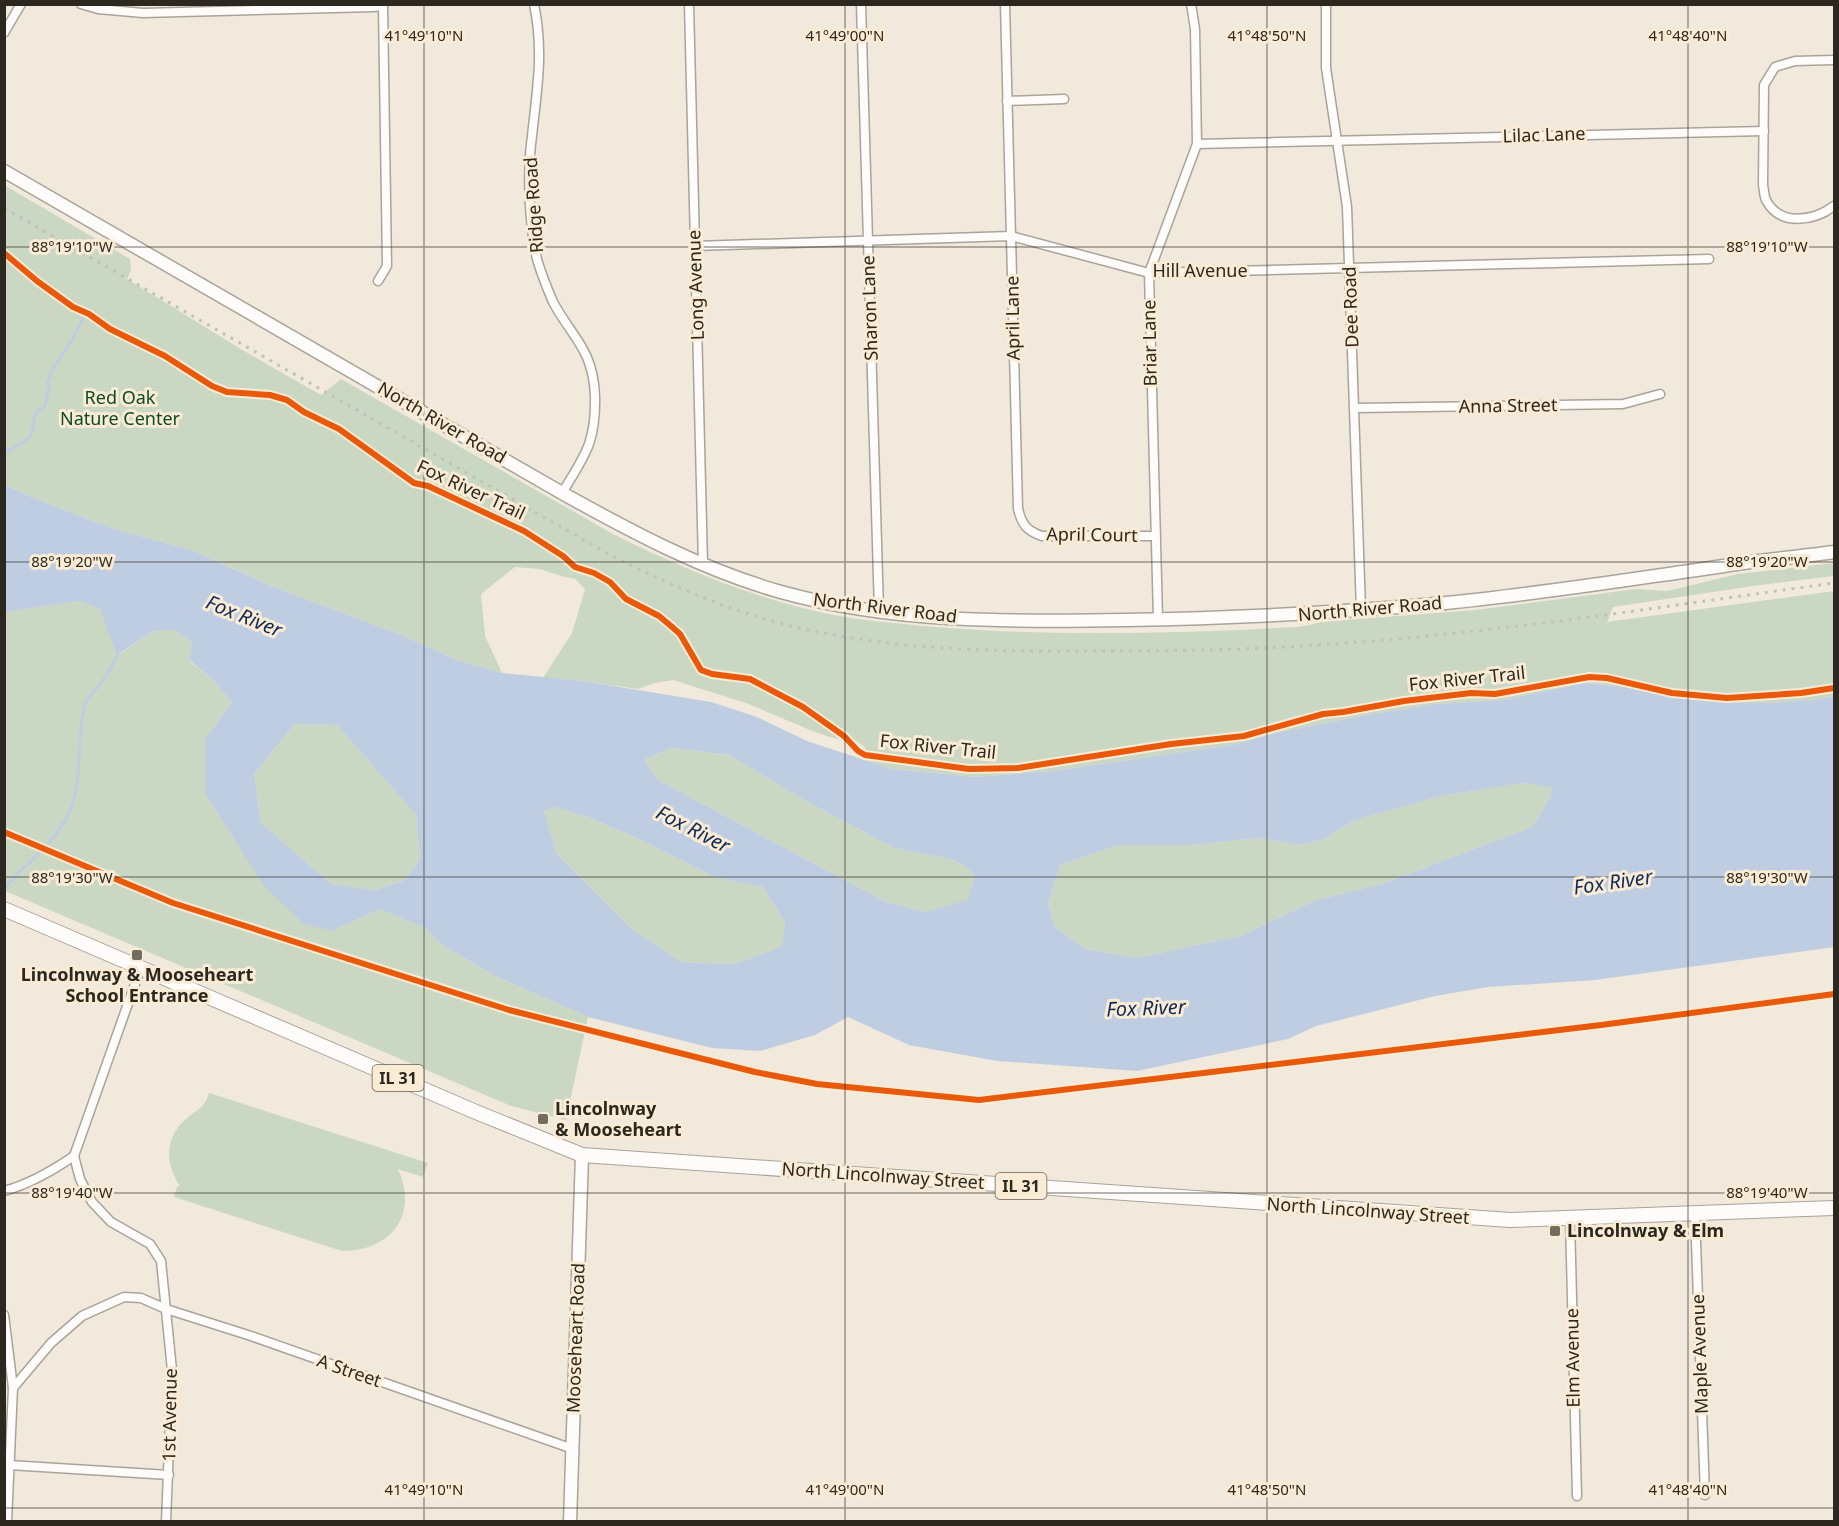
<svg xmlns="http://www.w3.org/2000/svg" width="1839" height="1526" viewBox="0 0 1839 1526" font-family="'Noto Sans',sans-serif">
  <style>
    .green { fill: #c9d7c3 }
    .water { fill: #bfcde3; fill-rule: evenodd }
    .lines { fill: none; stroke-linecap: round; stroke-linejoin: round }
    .stream { stroke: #bfcde3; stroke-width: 3 }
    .minor-casing { stroke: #a9a399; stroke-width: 11 }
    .secondary-casing { stroke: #a9a399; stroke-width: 15 }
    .primary-casing { stroke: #a9a399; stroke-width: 16 }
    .minor { stroke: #fdfcfa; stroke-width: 8 }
    .secondary { stroke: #fdfcfa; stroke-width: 12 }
    .primary { stroke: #fdfcfa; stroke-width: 14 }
    .rail { stroke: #c3c1be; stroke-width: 3; stroke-dasharray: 3 6; stroke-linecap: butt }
    .cycleway-casing { stroke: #f9ebd4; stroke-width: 10 }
    .cycleway { stroke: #e8590c; stroke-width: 6 }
    .ticks { fill: none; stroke: #2d281f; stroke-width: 1.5; stroke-opacity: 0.45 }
    .poi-dot { fill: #726c61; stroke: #f9ebd4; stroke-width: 2 }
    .labels { text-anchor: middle; stroke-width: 6; stroke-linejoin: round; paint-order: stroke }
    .shield { fill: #f9ebd4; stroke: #6a6255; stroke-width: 1.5 }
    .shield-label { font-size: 16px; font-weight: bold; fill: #2d281f }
    .street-label { font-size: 18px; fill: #2d281f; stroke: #f9ebd4 }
    .park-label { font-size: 18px; fill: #0c4b25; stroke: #f9ebd4 }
    .poi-label { font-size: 18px; font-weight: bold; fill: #2d281f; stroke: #f9ebd4; text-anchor: start }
    .water-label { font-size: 20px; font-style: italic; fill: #102b59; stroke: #f9ebd4 }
    .ticks-label { font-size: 15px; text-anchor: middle; fill: #2d281f; stroke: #f9ebd4; stroke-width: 6; stroke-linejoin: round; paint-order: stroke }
  </style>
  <rect width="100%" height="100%" fill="#f1e9dc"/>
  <!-- green -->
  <g class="green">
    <path d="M4,185L130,259L131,270L127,279L244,351L321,395L341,379L613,534C683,569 757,600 834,615C864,621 894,623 924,626C1010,634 1097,634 1183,632C1214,631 1244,630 1274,628C1289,627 1305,628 1319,622L1476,610L1636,589L1667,591L1738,574L1834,563V576L1760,585L1613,607L1607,622L1834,591V696L1814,700L1768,703H1727L1667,696L1627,687L1585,683L1503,700L1435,704L1355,717L1272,734L1238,744L1052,771L976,777L892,769L865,760V747L856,741L833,738L810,730L746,703L673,680L654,683L638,689L583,681L543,678L572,633L585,589L575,579L561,576L540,569L515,567L481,594L485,636L502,673L459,661L399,634L271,586L194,551L111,528L31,497L5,484Z"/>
    <path d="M79,601L100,609L118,655L155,630H175L192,642L189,661L213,680L232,702L205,739L332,931L380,909L427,928L442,945L497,977L588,1017L566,1120L511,1106L5,891L4,612Z"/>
    <path d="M295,724L337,725L416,815L420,859L405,880L373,890L331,884L261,823L254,774Z"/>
    <path d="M671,748L729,755L806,801L894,848L950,859L965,866L975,876L967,901L926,912L886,902L658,780L644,760Z"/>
    <path d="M1522,783L1552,786L1548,801L1532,827L1382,884L1316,900L1240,936L1136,958L1086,949L1055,927L1048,904L1060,865L1118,845H1193L1259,838L1299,845L1324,839L1355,820L1437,797Z"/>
    <path d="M555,807L588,817L639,839L717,878L763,887L785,923L782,946L735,964L682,962L633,930L557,854L544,811Z"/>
    <path d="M209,1093L428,1163L423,1177L398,1169C419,1215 391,1251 342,1251L174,1197L177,1187L180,1186C166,1166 164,1139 184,1121C195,1110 204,1110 209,1093Z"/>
  </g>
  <!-- water -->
  <path class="water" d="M4,484L31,497L111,528L194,551L271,586L399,634L459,661L502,673L583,681L711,702L757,717L807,741L892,769L976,777L1052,771L1238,744L1272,734L1355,717L1435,704L1503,700L1585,683L1627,687L1667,696L1727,703H1768L1814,700L1834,696V947L1595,980L1488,987L1435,996L1316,1026L1288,1039L1137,1071L997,1061L909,1045L848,1017L815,1035L760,1051L712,1048L588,1017L497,977L442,945L426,928L380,909L332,931L304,924L265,887L205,793V739L232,702L213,680L189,660L192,642L175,630H155L117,655L100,609L79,601L5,612ZM295,724L337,725L416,815L420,859L405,880L374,890L331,884L261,823L254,774ZM671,748L729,755L806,801L894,848L950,859L965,866L975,876L967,900L926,912L886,902L658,780L644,760ZM1522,783L1552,787L1548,801L1532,827L1382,884L1316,900L1240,936L1136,958L1086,949L1055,927L1048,904L1060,865L1118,845H1193L1259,838L1299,845L1324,839L1355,820L1437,797ZM555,807L588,817L639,839L717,878L763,887L785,923L782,946L735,964L682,962L633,930L557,854L544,811Z"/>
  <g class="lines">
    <!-- stream -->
    <g class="stream">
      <path d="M4,453C11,447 23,446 29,438C37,427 29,414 45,406L49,387L47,384L52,370L74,337L84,316"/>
      <path d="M4,889C24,865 54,844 67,817C85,781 75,741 85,704C88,696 97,689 102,682C108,674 113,664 118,654"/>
    </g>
    <!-- minor casing -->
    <g class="minor-casing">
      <g id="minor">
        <path d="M81,4L98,9L143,13L373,7L383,6V4"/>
        <path d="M534,4C544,52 537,89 532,136C527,171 529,225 537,259C541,273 547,288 553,302C573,339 593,349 595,396C596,443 585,455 562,493"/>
        <path d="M689,4L703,565"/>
        <path d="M861,4L879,611"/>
        <path d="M1005,4L1018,509C1022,525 1027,531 1042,536H1154"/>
        <path d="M1326,4V68L1347,207L1361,610"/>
        <path d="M4,33L21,4"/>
        <path d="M1834,60L1795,61L1775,67L1764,85L1763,185C1764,189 1764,196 1766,200C1780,227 1814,221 1834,206"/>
        <path d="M1007,101L1064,99"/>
        <path d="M1197,144L1764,131"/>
        <path d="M695,246L1011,236L1149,273L1709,259"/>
        <path d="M378,281L387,266L383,6"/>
        <path d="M1355,408L1623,404L1660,394"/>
        <path d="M1158,619L1149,273L1197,144L1195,29L1191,4"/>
        <path d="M74,1156L80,1179L92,1202L111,1222L150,1244L161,1261L172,1370L166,1522"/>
        <path d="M74,1156L141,967"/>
        <path d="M4,1191C30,1184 52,1171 74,1156"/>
        <path d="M1695,1214L1705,1495"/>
        <path d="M1570,1219L1577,1496"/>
        <path d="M4,1315L13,1388L7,1522"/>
        <path d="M13,1388L51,1343L82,1316L124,1297L141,1298L166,1309L251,1336L573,1449"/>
        <path d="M9,1465L169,1475"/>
      </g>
    </g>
    <!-- secondary casing -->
    <g class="secondary-casing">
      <g id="secondary">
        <path d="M4,171L562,493C632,532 703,570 781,592C892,623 1012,622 1126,620C1233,618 1339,613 1446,603C1539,594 1632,579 1724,566C1761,560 1798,557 1834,552"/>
        <path d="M570,1522L582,1155"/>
      </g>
    </g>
    <!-- primary casing -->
    <g class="primary-casing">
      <path id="primary" d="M4,909L476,1112L582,1155L1510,1220L1834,1208"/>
    </g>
    <!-- minor -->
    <use href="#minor" class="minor"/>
    <!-- secondary -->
    <use href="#secondary" class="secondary"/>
    <!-- primary -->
    <use href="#primary" class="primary"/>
    <!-- rail -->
    <path class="rail" d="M4,208L612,556C674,587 736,614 804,629C903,651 1007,652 1108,651C1173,651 1237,650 1302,646C1480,636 1658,607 1834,583"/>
    <!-- cycleway casing -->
    <g class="cycleway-casing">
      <g id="cycleway">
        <path d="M4,253L37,281L73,307L89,314L110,329L165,356L212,386L227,392L270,395L287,400L304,412L339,429L414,483L428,486L524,531L563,556L575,567L594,573L610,582L626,599L659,616L671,626L680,634L701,670L712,674L750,679L803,707L844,736L858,751L865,755L969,769L1018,768L1171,744L1244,736L1323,714L1343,712L1404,701L1471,693L1495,694L1589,677L1607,678L1672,693L1727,698L1801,693L1834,688"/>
        <path d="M4,832L173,903L509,1010L755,1072L817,1084L979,1100L1601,1025L1834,994"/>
      </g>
    </g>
    <!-- cycleway -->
    <use href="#cycleway" class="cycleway"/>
  </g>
  <!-- ticks -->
  <path class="ticks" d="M424,4V1522M845,4V1522M1267,4V1522M1688,4V1522M4,247H1834M4,562H1834M4,877H1834M4,1193H1834M4,1508H1834"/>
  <!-- markers -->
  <g class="poi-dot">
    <rect x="131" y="949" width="12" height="12" rx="3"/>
    <rect x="537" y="1113" width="12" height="12" rx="3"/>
    <rect x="1549" y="1225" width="12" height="12" rx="3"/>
  </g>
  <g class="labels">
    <!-- shield labels -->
    <g class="shield">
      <rect x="372.5" y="1065" width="51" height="26" rx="4.5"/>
      <rect x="995.5" y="1173" width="51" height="26" rx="4.5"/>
    </g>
    <g class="shield-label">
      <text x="398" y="1084">IL 31</text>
      <text x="1021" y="1192">IL 31</text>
    </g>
    <!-- street labels -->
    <g class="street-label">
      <text transform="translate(1544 135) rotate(-2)" y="6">Lilac Lane</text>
      <text transform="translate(534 205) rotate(-94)" y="6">Ridge Road</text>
      <text x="1200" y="277">Hill Avenue</text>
      <text transform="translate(696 285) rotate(-92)" y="6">Long Avenue</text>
      <text transform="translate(1351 307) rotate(-92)" y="6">Dee Road</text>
      <text transform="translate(870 308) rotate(-92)" y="6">Sharon Lane</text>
      <text transform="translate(1013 318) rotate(-91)" y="6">April Lane</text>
      <text transform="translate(1150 343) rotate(-91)" y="6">Briar Lane</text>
      <text transform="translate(1508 406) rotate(-1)" y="6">Anna Street</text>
      <text transform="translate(442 423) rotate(30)" y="6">North River Road</text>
      <text transform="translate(471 490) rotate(25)" y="6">Fox River Trail</text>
      <text transform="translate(1092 535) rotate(1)" y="6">April Court</text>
      <text transform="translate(885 608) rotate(7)" y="6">North River Road</text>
      <text transform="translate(1370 609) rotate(-5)" y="6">North River Road</text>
      <text transform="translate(1467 679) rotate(-6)" y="6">Fox River Trail</text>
      <text transform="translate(938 747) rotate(6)" y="6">Fox River Trail</text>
      <text transform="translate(883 1176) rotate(4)" y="6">North Lincolnway Street</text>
      <text transform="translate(1368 1211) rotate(4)" y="6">North Lincolnway Street</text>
      <text transform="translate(576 1338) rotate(-88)" y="6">Mooseheart Road</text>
      <text transform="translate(1700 1354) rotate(-92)" y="6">Maple Avenue</text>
      <text transform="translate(1573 1358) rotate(-91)" y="6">Elm Avenue</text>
      <text transform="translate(349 1371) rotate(19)" y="6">A Street</text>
      <text transform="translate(170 1415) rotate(-89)" y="6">1st Avenue</text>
    </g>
    <!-- park labels -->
    <g class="park-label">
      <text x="120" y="404">Red Oak<tspan x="120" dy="21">Nature Center</tspan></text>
    </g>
    <!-- poi labels -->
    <g class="poi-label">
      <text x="137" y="981" text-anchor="middle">Lincolnway &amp; Mooseheart<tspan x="137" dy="21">School Entrance</tspan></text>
      <text x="555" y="1115">Lincolnway<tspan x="555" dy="21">&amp; Mooseheart</tspan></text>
      <text x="1567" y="1237">Lincolnway &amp; Elm</text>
    </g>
    <!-- water labels -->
    <g class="water-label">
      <text transform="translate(244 616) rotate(22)" y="7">Fox River</text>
      <text transform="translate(693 829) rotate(27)" y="7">Fox River</text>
      <text transform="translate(1613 882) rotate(-8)" y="7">Fox River</text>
      <text transform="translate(1146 1008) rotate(-2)" y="7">Fox River</text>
    </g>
  </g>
  <g class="ticks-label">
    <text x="424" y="41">41°49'10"N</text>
    <text x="845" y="41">41°49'00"N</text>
    <text x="1267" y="41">41°48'50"N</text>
    <text x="1688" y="41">41°48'40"N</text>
    <text x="1767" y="252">88°19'10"W</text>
    <text x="72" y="252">88°19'10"W</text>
    <text x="1767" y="567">88°19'20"W</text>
    <text x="72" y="567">88°19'20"W</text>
    <text x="1767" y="883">88°19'30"W</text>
    <text x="72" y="883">88°19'30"W</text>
    <text x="1767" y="1198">88°19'40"W</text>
    <text x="72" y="1198">88°19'40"W</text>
    <text x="424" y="1495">41°49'10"N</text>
    <text x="845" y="1495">41°49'00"N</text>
    <text x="1267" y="1495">41°48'50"N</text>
    <text x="1688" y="1495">41°48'40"N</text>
  </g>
  <!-- border -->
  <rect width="1839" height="1526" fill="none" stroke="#2d281f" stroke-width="12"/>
</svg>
